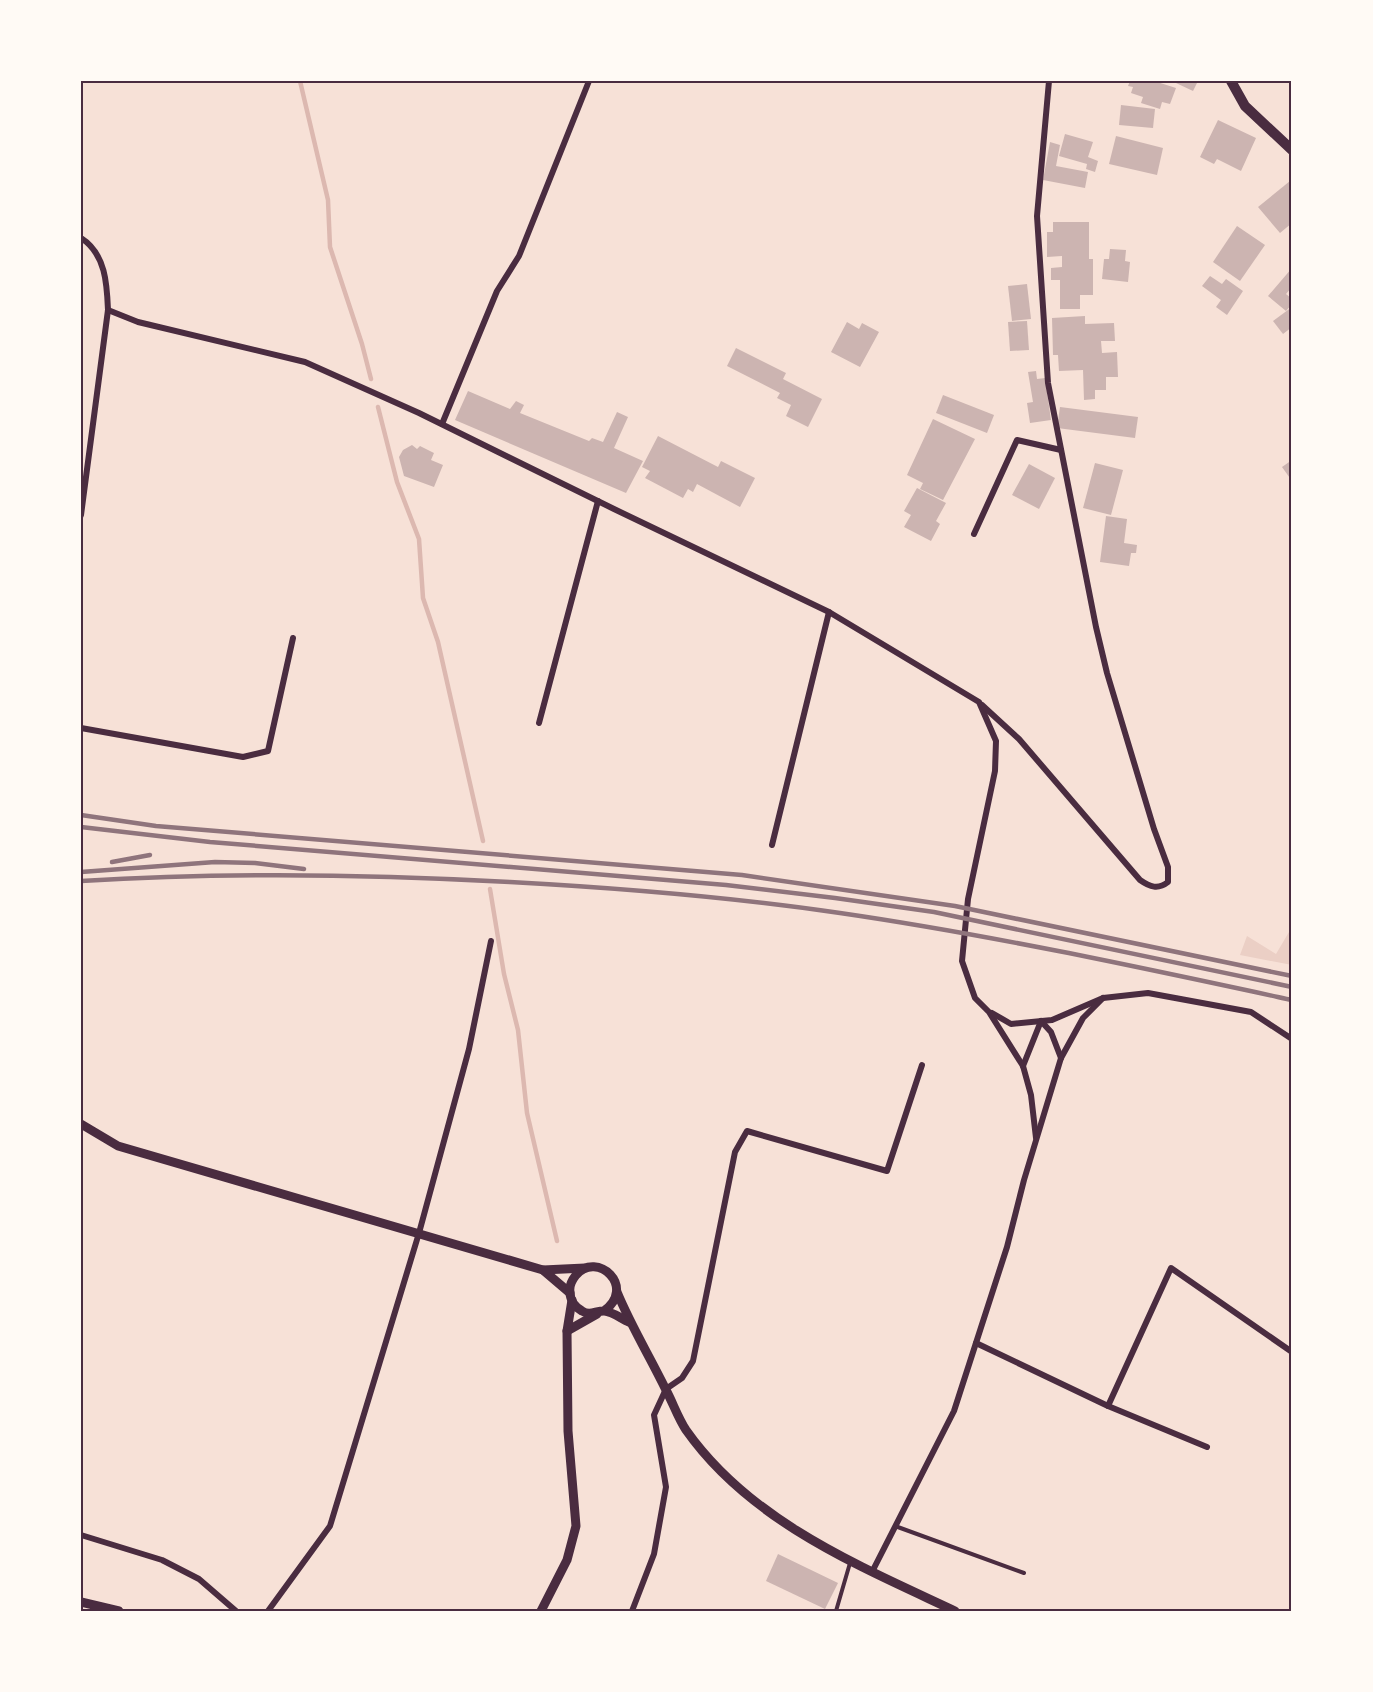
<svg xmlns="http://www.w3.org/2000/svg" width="1373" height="1692" viewBox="0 0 1373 1692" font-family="Barlow,sans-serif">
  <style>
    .green { fill: #ebcfc5 }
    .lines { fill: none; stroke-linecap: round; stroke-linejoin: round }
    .stream { stroke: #dcb8b0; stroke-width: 4.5 }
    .building { fill: #ccb4b1 }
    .service { stroke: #4a2c40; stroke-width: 4 }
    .minor { stroke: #4a2c40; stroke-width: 6 }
    .tertiary { stroke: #4a2c40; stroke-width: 9 }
    .secondary { stroke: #4a2c40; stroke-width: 10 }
    .rail { stroke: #8f747c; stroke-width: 4.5 }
    .neatline { fill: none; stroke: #4a2c40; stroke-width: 2 }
  </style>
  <rect width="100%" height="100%" fill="#f7e1d7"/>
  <!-- green -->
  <path class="green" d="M1292,927V965L1240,955L1247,936L1276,954Z"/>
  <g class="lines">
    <!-- stream -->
    <g class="stream">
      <path d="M300,81L328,200L330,247L362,344L371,379"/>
      <path d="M378,407L397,482L419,539L423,598L438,642L483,841"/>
      <path d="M490,889L504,974L518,1030L527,1113L557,1241"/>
    </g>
  </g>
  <!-- building -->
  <g class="building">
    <path d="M1130,81H1154L1176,88L1170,104L1162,102L1160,109L1141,103L1143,97L1131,93L1133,87L1128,86Z"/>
    <path d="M1177,81H1198L1193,91L1176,83Z"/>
    <path d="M1121,105L1155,109L1153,128L1119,125Z"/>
    <path d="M1218,120L1256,138L1241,171L1217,159L1214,164L1200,157Z"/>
    <path d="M1065,134L1093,142L1088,157L1098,161L1095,172L1086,169L1087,164L1059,156Z"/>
    <path d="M1116,136L1163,148L1157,175L1109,164Z"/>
    <path d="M1050,142L1060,145L1056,166L1088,172L1085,188L1043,180Z"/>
    <path d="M1290,181L1292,183V223L1280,233L1258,207Z"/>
    <path d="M1053,222H1089V259H1093V295H1080V309H1060V280H1051V268L1062,267V256L1047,257V232H1053Z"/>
    <path d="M1237,226L1265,245L1240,281L1213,262Z"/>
    <path d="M1110,249L1126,250L1125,261L1130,262L1128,282L1102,279L1104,259H1109Z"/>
    <path d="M1292,268V287L1286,294L1292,299V304L1286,311L1268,296Z"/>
    <path d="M1210,276L1222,284L1226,279L1243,291L1227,315L1216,307L1221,300L1202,286Z"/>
    <path d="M1027,284L1031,319L1012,321L1008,286Z"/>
    <path d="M1292,307V327L1283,334L1273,321Z"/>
    <path d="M1085,316V324L1114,323L1115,341H1101L1102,353L1117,352L1118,377H1106V390H1095V399L1084,400L1083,370L1059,371L1058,355H1053L1052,318Z"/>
    <path d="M1027,321L1029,350L1010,351L1008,322Z"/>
    <path d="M847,322L859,329L862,323L879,332L860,367L831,352Z"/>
    <path d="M736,348L786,373L783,379L822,399L808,427L786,416L791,405L777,398L780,393L727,366Z"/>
    <path d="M1036,371L1037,379L1045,378L1051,420L1030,423L1027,403L1033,402L1028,372Z"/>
    <path d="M468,391L510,409L516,401L524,405L520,413L589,441L592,438L603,442L617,412L628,417L614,448L643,461L626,493L455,420Z"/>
    <path d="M943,395L994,415L987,433L936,413Z"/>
    <path d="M1060,407L1138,417L1135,438L1057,428Z"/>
    <path d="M933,419L975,439L943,500L920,489L923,483L907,475Z"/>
    <path d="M658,436L718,467L721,461L755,478L740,507L697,484L693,492L688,489L683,498L645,478L650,471L642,467Z"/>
    <path d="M412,445L417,449L420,446L434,453L431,460L443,465L434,487L404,476L399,457L403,450Z"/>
    <path d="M1292,460V481L1282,467Z"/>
    <path d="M1095,463L1123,470L1111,515L1083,508Z"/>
    <path d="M1029,464L1055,478L1039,509L1012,495Z"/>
    <path d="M917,488L946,503L936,521L940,524L931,541L904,527L911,515L904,511Z"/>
    <path d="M1106,516L1127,519L1124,543L1137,545L1136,553H1131L1129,566L1100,562Z"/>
    <path d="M778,1554L838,1583L825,1609L766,1581Z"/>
  </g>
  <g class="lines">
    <!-- service -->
    <g class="service">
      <path d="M895,1526L1024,1573"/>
      <path d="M836,1611L850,1563"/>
    </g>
    <!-- minor -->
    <g class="minor">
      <path d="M81,238C106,254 107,285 108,310L81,515"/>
      <path d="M108,310L138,322L305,362L419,413L614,509L829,612L979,702L996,741L995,771L968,899L962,961L975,998L989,1012L1023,1066L1031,1095L1036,1138"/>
      <path d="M442,424L497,291L519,256L589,81"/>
      <path d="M974,534L1017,440L1061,450"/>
      <path d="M982,705L1019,739L1140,880C1150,887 1158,890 1168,882V867L1154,829L1107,673L1096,627L1048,383L1037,216L1049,81"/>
      <path d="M539,723L598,501"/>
      <path d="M81,728L243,757L268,751L293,638"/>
      <path d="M772,845L829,612"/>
      <path d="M992,1013L1011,1024L1052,1020L1103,998L1148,993L1251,1012L1292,1039"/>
      <path d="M1041,1021L1051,1032L1061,1058"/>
      <path d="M1023,1066L1041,1021"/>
      <path d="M976,1343L1108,1406L1207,1447"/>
      <path d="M1108,1406L1171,1268L1292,1352"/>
      <path d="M81,1535L162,1560L199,1579L236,1611"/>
      <path d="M872,1572L954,1411L1007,1247L1024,1180L1061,1058L1083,1018L1103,998"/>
      <path d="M268,1611L330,1526L419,1233L469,1049L491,941"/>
      <path d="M632,1611L654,1554L666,1487L654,1415L666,1389L682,1378L693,1361L735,1152L747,1131L887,1171L922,1065"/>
    </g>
    <!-- tertiary -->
    <g class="tertiary">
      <path d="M81,1124L118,1146L543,1270L585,1268"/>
      <path d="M543,1270L570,1293"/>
      <path d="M617,1292C631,1326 650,1357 666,1390C673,1403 678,1418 686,1430C750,1521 857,1565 955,1611"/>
      <path d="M604,1311C637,1287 597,1250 576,1275C572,1280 569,1286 570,1292C570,1300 575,1307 582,1311C590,1316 595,1311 604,1311C611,1311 622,1319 629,1322"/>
      <path d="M567,1331L597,1314"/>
      <path d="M81,1602L119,1611"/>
      <path d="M541,1611L567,1560L576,1526L568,1431L567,1331L572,1300"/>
    </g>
    <!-- secondary -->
    <path class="secondary" d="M1231,81L1245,106L1292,150"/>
    <!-- rail -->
    <g class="rail">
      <path d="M81,815L156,826L742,875L955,906L1292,976"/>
      <path d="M81,827L210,842L726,885L835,898L934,912L1292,987"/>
      <path d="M112,862L150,855"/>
      <path d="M81,872L215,862L255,863L304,869"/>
      <path d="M81,881C224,872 368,874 510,882C620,888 731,897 840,913C991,935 1143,968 1292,1000"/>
    </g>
  </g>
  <!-- border -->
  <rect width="1373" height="1692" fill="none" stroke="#fffaf5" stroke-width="165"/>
  <rect x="82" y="82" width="1208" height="1528" class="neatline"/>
</svg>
